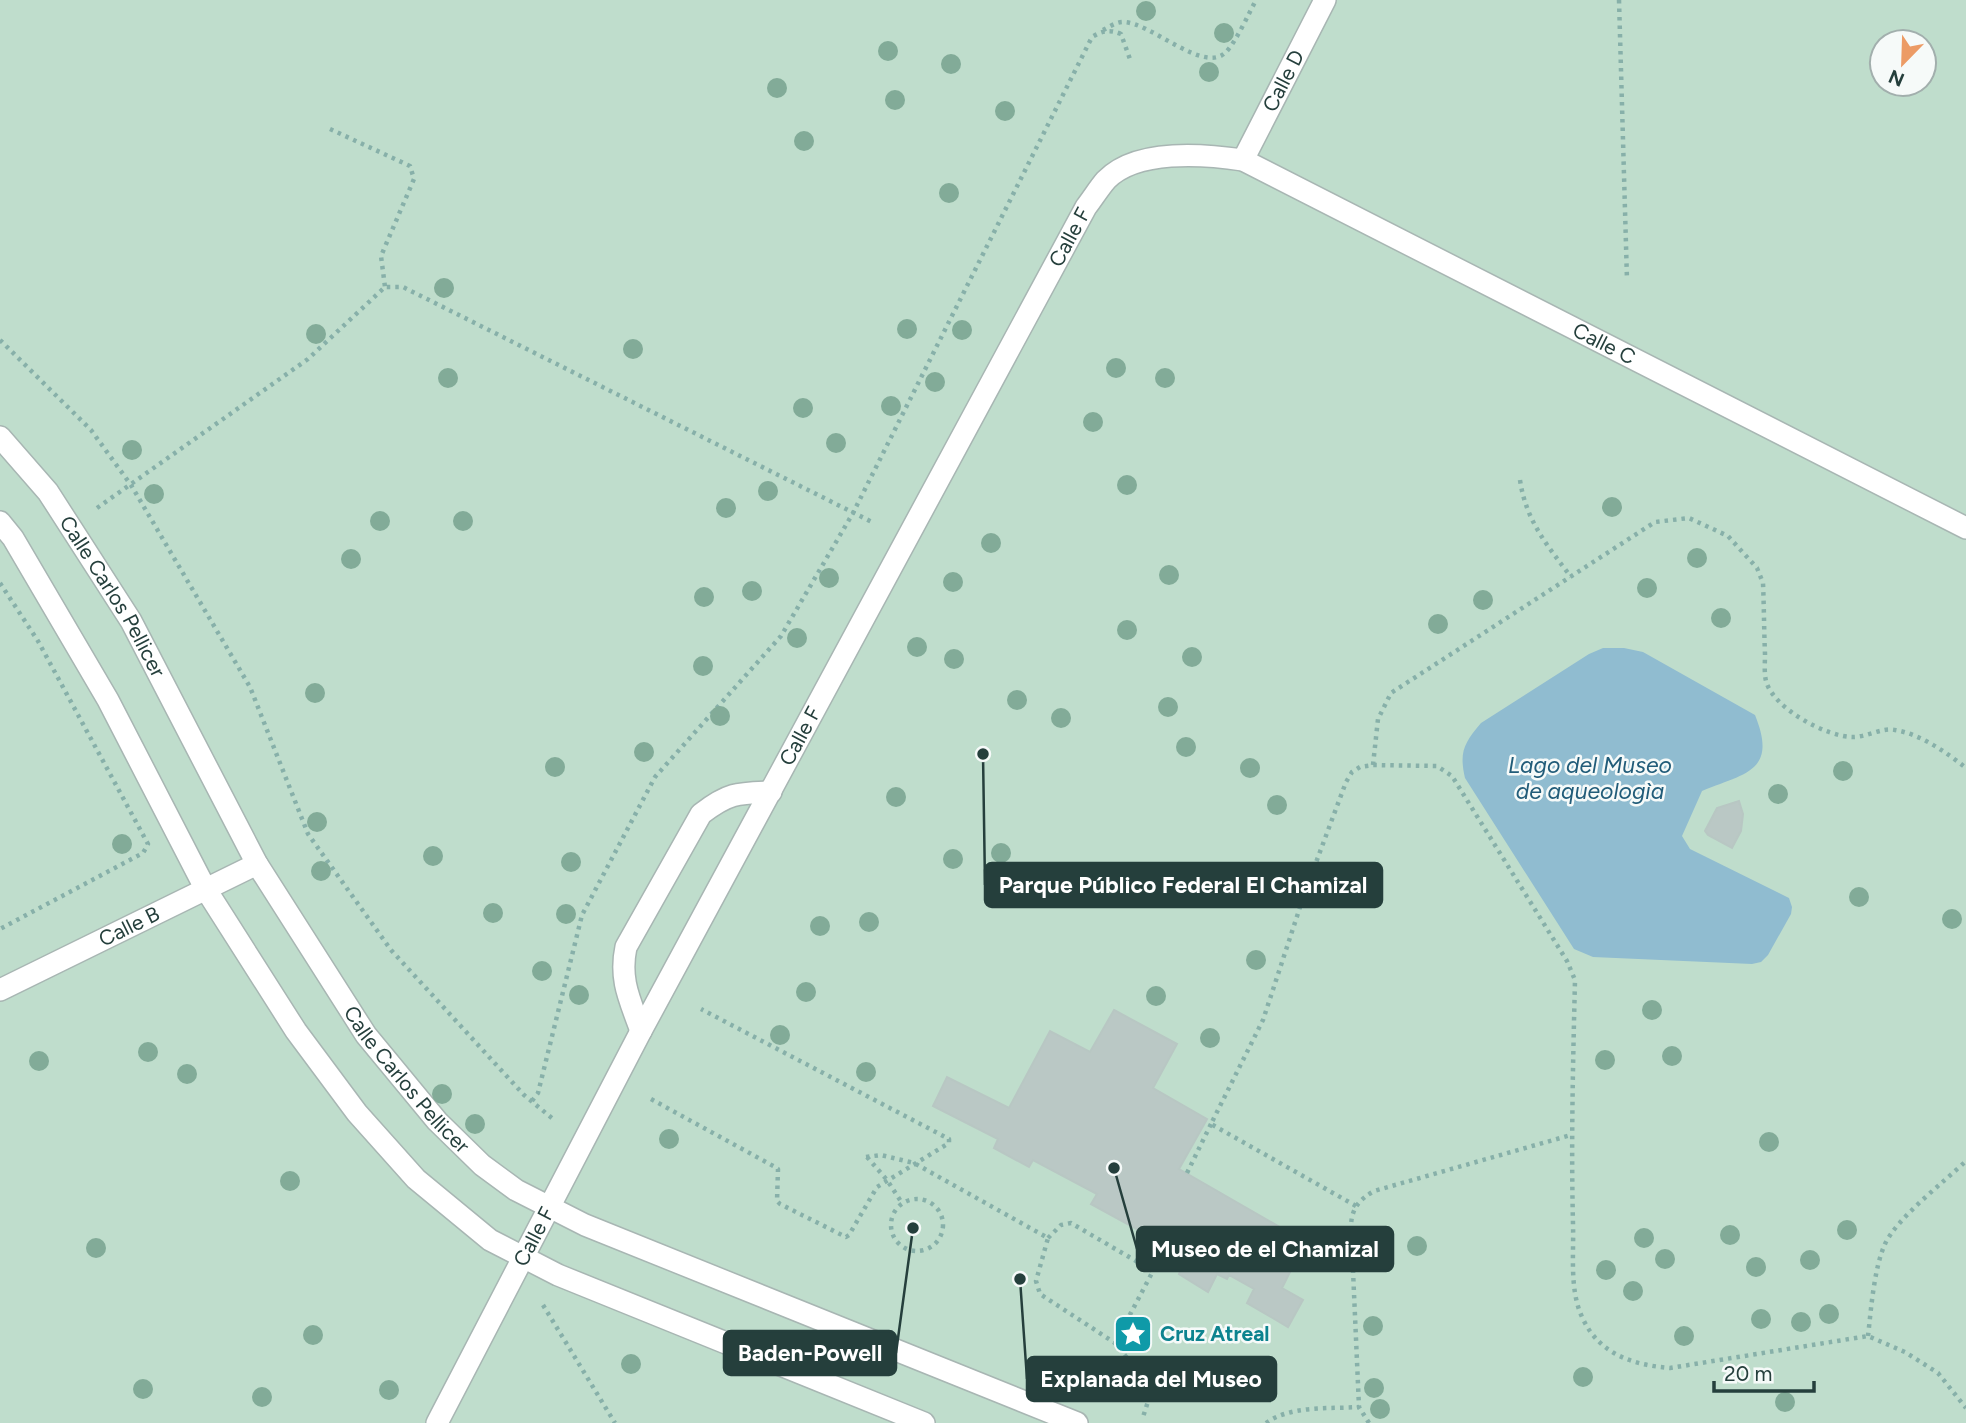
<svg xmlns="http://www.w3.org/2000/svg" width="1966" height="1423" viewBox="0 0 1966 1423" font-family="Figtree,sans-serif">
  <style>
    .green { fill: #bfddcc; fill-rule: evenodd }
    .water { fill: #90bcd0 }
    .building { fill: #bac8c5; stroke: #b8c7c3; stroke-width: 2 }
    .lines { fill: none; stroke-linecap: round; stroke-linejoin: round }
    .minor-casing { stroke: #a8b6b3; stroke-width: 24 }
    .path { stroke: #87b0a9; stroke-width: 4.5; stroke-dasharray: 3.5 5; stroke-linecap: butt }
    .minor { stroke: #fff; stroke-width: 21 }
    .tree { fill: #82ab98 }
    .labels { text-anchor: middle; stroke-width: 5; stroke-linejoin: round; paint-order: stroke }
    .street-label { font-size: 21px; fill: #253f3c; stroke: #f6faf9 }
    .culture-label { font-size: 21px; font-weight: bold; fill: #0d838f; stroke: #f6faf9; text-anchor: start }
    .water-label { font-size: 23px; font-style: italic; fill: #215c79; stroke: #f6faf9 }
    .leader { fill: none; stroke: #253f3c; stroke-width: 2.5 }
    .callout-dot { fill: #253f3c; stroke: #f6faf9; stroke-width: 2.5 }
    .callout { fill: #253f3c; stroke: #253f3c; stroke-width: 2.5 }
    .callout-label { font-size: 23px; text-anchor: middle; font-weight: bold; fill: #fff }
  </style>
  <rect width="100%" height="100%" fill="#e5eeeb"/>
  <!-- green -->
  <path class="green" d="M0,0H1966V1423H0ZM1882,42H1924V84H1882Z"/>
  <!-- water -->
  <path class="water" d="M1603,648H1624L1643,652L1755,715C1778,772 1745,773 1702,791L1682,836L1690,849L1789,898L1792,907L1791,914L1768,955L1761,962L1752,964L1593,957L1574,949L1465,778C1459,752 1464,743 1481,723L1589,654Z"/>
  <!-- building -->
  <g class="building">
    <path d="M1739,801L1743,814L1741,831L1732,848L1708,835L1705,831L1717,808Z"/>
    <path d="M1114,1010L1177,1044L1153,1088L1207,1119L1179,1169L1290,1233L1275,1262L1291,1270L1282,1288L1303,1300L1288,1327L1247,1303L1254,1289L1229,1275L1227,1279L1217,1274L1208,1292L1179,1274L1185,1260L1143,1238L1144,1233L1091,1204L1097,1194L1033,1160L1029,1167L994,1148L998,1139L933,1106L947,1077L1009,1108L1050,1031L1090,1052Z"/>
  </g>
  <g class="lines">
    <!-- minor casing -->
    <g class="minor-casing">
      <g id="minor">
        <path id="s1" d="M1243,160L1325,0"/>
        <path id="s2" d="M0,437L48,492L131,621L257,864L366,1035L437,1121L482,1165L516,1190L585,1225L1077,1423"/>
        <path d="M0,522L13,538L108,700L205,888L296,1031L357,1113L416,1179L490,1240L558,1275L924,1423"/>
        <path id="s3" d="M0,990L257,864"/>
        <path d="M641,1031C630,1000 619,980 626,947L701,814C728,793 737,793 771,792"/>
        <path id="s4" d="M437,1423L641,1031L1086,207C1093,198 1099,188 1106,180C1136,149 1203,154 1243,160L1966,528"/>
      </g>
    </g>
    <!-- path -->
    <g class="path">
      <path d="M1619,0L1627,280"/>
      <path d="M1103,30C1109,27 1116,22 1123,22C1151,22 1204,75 1226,52C1236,42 1249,13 1256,0"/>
      <path d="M330,129L410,166L414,179L381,256L385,287"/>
      <path d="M0,340L91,430L131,485L250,687L308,834L391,950L524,1095L553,1119"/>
      <path d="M1520,480C1526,521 1547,545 1571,577"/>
      <path d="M97,508L308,359L385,287H403L874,523"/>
      <path d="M0,583L38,641L148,844L143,853L0,929"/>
      <path d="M1373,765L1378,719L1391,693L1655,522L1689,518L1728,536L1757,568L1763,583C1764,607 1764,630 1765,654C1765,662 1764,673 1766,681C1773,708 1826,737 1853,737C1867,737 1883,727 1895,730C1920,734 1946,752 1966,768"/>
      <path d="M651,1099L775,1167L778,1169L777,1201L780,1204L846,1237L849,1235L877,1187L949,1143V1139L701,1009"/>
      <path d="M532,1101L538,1093L582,915L655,777L781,636L853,513L1092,37C1102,31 1109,29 1121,34L1131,62"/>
      <path d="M866,1157L881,1155L914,1163L1048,1238L1036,1281L1040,1294L1115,1343L1152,1389L1143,1417"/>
      <path d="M867,1157L887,1180L902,1203"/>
      <path d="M1187,1173L1211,1124"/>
      <circle cx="917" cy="1225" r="26"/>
      <path d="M1356,1206L1211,1124L1263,1020L1305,892L1346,782L1352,772L1360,767L1373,765L1437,766L1452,776L1567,961L1575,980C1573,1062 1571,1143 1573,1224C1574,1255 1569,1291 1583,1319C1600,1355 1634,1365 1670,1368L1868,1336L1905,1352L1938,1373L1966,1408"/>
      <path d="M1048,1238L1061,1225L1071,1223L1153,1271L1115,1343"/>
      <path d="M1153,1271L1165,1249"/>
      <path d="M543,1305L615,1423"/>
      <path d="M1868,1336C1871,1310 1874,1268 1885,1244C1897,1218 1944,1182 1966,1161"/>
      <path d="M1266,1423C1291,1405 1330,1409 1359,1407"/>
      <path d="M1369,1423L1359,1407L1351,1225C1352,1208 1359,1200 1374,1191L1571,1135"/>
    </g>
    <!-- minor -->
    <use href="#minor" class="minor"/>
  </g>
  <!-- trees -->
  <g class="tree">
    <circle cx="1146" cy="11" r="10"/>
    <circle cx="1224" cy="33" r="10"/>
    <circle cx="888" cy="51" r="10"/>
    <circle cx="951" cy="64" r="10"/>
    <circle cx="1209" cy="72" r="10"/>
    <circle cx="777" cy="88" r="10"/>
    <circle cx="895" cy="100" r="10"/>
    <circle cx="1005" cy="111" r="10"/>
    <circle cx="804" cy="141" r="10"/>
    <circle cx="949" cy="193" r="10"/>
    <circle cx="444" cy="288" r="10"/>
    <circle cx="907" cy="329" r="10"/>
    <circle cx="962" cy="330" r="10"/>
    <circle cx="316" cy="334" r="10"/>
    <circle cx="633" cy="349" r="10"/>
    <circle cx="1116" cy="368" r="10"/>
    <circle cx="448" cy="378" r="10"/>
    <circle cx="1165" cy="378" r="10"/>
    <circle cx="935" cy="382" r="10"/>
    <circle cx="891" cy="406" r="10"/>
    <circle cx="803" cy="408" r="10"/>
    <circle cx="1093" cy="422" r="10"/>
    <circle cx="836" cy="443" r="10"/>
    <circle cx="132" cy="450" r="10"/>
    <circle cx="1127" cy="485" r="10"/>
    <circle cx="768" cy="491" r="10"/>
    <circle cx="154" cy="494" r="10"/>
    <circle cx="1612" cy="507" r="10"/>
    <circle cx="726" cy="508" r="10"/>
    <circle cx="380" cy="521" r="10"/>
    <circle cx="463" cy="521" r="10"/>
    <circle cx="991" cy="543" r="10"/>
    <circle cx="1697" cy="558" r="10"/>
    <circle cx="351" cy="559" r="10"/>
    <circle cx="1169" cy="575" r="10"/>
    <circle cx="829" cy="578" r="10"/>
    <circle cx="953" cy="582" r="10"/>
    <circle cx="1647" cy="588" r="10"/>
    <circle cx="752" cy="591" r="10"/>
    <circle cx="704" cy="597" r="10"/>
    <circle cx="1483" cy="600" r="10"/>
    <circle cx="1721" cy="618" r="10"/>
    <circle cx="1438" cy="624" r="10"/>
    <circle cx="1127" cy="630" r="10"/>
    <circle cx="797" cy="638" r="10"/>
    <circle cx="917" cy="647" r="10"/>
    <circle cx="1192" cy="657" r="10"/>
    <circle cx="954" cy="659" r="10"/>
    <circle cx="703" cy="666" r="10"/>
    <circle cx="315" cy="693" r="10"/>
    <circle cx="1017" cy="700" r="10"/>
    <circle cx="1168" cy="707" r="10"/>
    <circle cx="720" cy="716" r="10"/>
    <circle cx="1061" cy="718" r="10"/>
    <circle cx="1186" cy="747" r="10"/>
    <circle cx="644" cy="752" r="10"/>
    <circle cx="555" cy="767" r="10"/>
    <circle cx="1250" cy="768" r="10"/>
    <circle cx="1843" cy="771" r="10"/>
    <circle cx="1778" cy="794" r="10"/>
    <circle cx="896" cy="797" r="10"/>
    <circle cx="1277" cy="805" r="10"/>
    <circle cx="317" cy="822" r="10"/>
    <circle cx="122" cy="844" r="10"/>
    <circle cx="1001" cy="853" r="10"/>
    <circle cx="433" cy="856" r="10"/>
    <circle cx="953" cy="859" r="10"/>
    <circle cx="571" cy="862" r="10"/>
    <circle cx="321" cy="871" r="10"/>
    <circle cx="1859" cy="897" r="10"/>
    <circle cx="493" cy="913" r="10"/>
    <circle cx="566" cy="914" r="10"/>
    <circle cx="1952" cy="919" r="10"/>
    <circle cx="869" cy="922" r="10"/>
    <circle cx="820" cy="926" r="10"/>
    <circle cx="1256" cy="960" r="10"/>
    <circle cx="542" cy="971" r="10"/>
    <circle cx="806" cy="992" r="10"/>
    <circle cx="579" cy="995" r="10"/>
    <circle cx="1156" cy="996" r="10"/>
    <circle cx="1652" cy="1010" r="10"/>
    <circle cx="780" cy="1035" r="10"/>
    <circle cx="1210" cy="1038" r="10"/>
    <circle cx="148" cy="1052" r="10"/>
    <circle cx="1672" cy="1056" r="10"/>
    <circle cx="1605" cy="1060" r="10"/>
    <circle cx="39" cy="1061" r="10"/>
    <circle cx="866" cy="1072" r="10"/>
    <circle cx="187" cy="1074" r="10"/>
    <circle cx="442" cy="1094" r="10"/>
    <circle cx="475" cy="1124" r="10"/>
    <circle cx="669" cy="1139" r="10"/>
    <circle cx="1769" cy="1142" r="10"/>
    <circle cx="290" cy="1181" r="10"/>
    <circle cx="1847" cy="1230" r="10"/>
    <circle cx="1730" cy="1235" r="10"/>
    <circle cx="1644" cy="1238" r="10"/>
    <circle cx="1417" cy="1246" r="10"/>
    <circle cx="96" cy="1248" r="10"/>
    <circle cx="1665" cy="1259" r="10"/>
    <circle cx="1810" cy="1260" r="10"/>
    <circle cx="1756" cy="1267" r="10"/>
    <circle cx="1606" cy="1270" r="10"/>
    <circle cx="1633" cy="1291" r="10"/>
    <circle cx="1829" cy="1314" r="10"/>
    <circle cx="1761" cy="1319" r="10"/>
    <circle cx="1801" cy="1322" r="10"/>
    <circle cx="1373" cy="1326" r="10"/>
    <circle cx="313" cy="1335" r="10"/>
    <circle cx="1684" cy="1336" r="10"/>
    <circle cx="631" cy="1364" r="10"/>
    <circle cx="1583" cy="1377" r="10"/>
    <circle cx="1374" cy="1388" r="10"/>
    <circle cx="143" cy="1389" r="10"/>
    <circle cx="389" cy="1390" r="10"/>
    <circle cx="262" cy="1397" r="10"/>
    <circle cx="1785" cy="1402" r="10"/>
    <circle cx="1380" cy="1409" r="10"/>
  </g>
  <!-- icons -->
  <defs>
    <g id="sight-square" transform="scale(2.0125)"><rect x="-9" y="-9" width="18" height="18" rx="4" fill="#0f9aa8" stroke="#f6faf9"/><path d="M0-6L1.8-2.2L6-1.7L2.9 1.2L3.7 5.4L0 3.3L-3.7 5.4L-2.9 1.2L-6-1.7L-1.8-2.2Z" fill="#fff"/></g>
  </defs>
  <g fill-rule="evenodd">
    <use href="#sight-square" x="1133" y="1334"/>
  </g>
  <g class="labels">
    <!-- street labels -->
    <g class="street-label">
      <text dy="7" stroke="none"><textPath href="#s1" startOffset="89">Calle D</textPath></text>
      <text dy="7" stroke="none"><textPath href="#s4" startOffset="1344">Calle F</textPath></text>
      <text dy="7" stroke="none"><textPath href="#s4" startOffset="1960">Calle C</textPath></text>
      <text dy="7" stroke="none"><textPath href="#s2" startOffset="196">Calle Carlos Pellicer</textPath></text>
      <text dy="7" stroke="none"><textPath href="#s4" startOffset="777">Calle F</textPath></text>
      <text dy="7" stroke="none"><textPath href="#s3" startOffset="144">Calle B</textPath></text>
      <text dy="7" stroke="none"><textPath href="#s2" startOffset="763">Calle Carlos Pellicer</textPath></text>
      <text dy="7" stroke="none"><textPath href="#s4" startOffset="210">Calle F</textPath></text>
    </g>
    <!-- culture labels -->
    <g class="culture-label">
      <text x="1160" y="1341">Cruz Atreal</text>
    </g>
    <!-- water labels -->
    <g class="water-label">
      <text x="1590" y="773">Lago del Museo<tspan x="1590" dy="26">de aqueologìa</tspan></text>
    </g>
  </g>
  <!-- callouts -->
  <path class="leader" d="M983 754L985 885M1114 1168L1137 1249M913 1228L896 1353M1020 1279L1027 1379"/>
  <g class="callout-dot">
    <circle cx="983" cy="754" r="7"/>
    <circle cx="1114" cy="1168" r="7"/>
    <circle cx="913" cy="1228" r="7"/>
    <circle cx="1020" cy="1279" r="7"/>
  </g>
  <g class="callout">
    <rect x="985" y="863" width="397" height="44" rx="7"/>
    <rect x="1137" y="1227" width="256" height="44" rx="7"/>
    <rect x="724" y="1331" width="172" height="44" rx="7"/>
    <rect x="1027" y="1357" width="249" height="44" rx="7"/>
  </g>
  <g class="callout-label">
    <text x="1183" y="893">Parque Público Federal El Chamizal</text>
    <text x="1265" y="1257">Museo de el Chamizal</text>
    <text x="810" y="1361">Baden-Powell</text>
    <text x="1151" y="1387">Explanada del Museo</text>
  </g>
  <!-- north arrow -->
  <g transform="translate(1903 63) rotate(203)"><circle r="33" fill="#f6faf9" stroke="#a2afad" stroke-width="2"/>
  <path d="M0-5L12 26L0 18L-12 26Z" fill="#ec9b65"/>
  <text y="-10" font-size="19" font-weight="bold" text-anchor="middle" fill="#253f3c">N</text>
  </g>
  <!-- scale -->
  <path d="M1714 1381v10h100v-10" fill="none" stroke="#253f3c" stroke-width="3.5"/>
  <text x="1724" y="1381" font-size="21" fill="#253f3c" stroke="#f6faf9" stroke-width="5" paint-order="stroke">20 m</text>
</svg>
